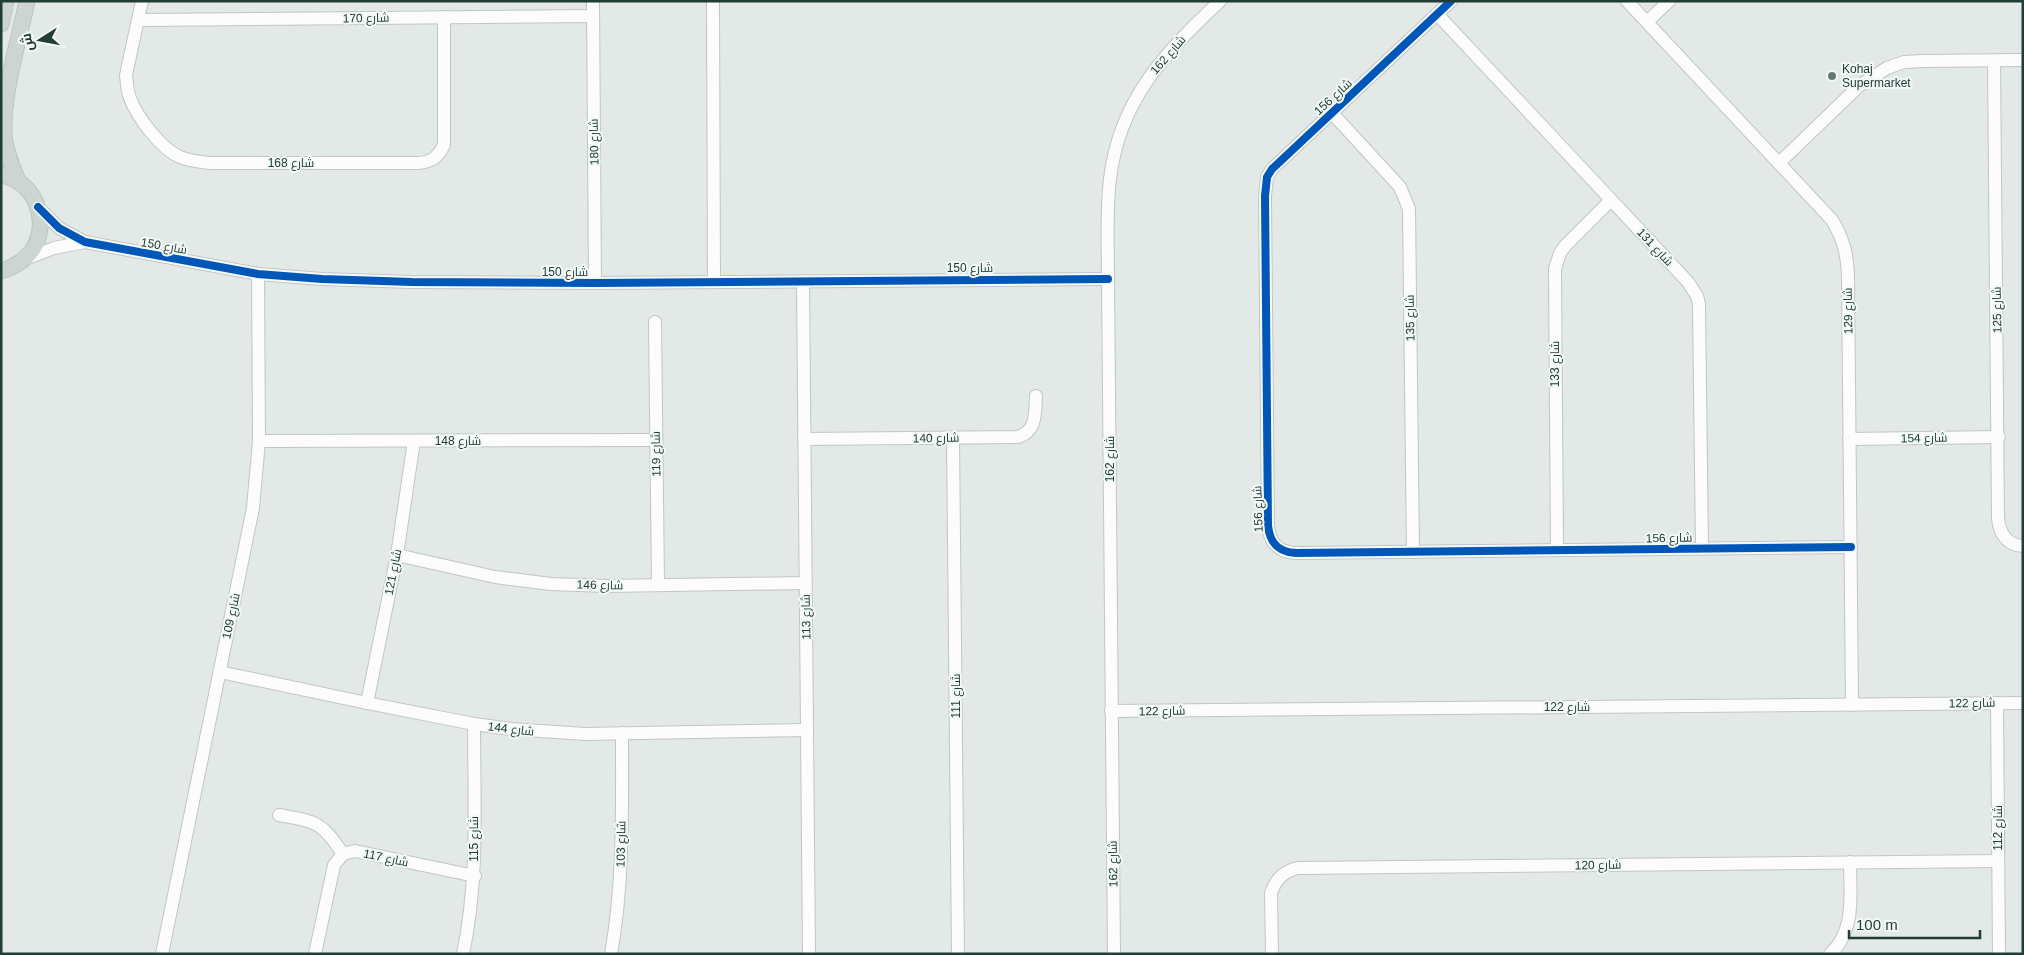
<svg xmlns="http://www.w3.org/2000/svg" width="2024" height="955" viewBox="0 0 2024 955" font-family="Helvetica,Cairo,sans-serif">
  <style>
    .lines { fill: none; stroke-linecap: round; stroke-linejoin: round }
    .minor-casing { stroke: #c0c6c4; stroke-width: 14 }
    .major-casing { stroke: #bcc5c3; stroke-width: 17 }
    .minor { stroke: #fbfcfb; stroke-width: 12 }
    .major { stroke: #cdd5d3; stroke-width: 15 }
    .cycleway-casing { stroke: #f2f8f6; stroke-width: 11 }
    .cycleway { stroke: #0057b8; stroke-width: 8 }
    .poi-dot { fill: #667975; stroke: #f2f8f6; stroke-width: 2 }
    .labels { text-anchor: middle; stroke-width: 4; stroke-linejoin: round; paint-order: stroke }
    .street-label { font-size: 12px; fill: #223c38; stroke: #f2f8f6 }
    .poi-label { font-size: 12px; fill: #223c38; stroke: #f2f8f6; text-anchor: start }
  </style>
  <rect width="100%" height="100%" fill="#e3e9e7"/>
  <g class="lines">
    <!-- minor casing -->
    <g class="minor-casing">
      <g id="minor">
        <path d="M142,1L126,75C127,83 127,91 130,98C137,117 161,149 180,157C190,161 200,162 210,163H418C432,162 438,157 444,145V17"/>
        <path d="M593,1L595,283"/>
        <path d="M713,1L714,282"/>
        <path d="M1451,1L1272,169L1267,177L1265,196L1268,526C1270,543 1278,552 1296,553L1851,547"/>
        <path d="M1627,1L1832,220C1843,238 1847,253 1848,275L1852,705"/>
        <path d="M1437,14L1688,282L1697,296L1699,304L1702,549"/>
        <path d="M139,20L593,16"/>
        <path d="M1647,22L1669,1"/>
        <path d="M1994,61L1998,518C1999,532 2007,546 2023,546"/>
        <path d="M1332,113L1400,187L1409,209L1413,552"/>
        <path d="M1779,163L1859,86L1887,68L1904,62L1923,61L2023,60"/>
        <path d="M38,207L59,228L85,242L258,274L322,279L412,282L595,283L1108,279"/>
        <path d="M25,259L54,248L85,242"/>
        <path d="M803,281L809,954"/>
        <path d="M655,322L658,585"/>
        <path d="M953,437L958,954"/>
        <path d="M804,439L1018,437C1037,431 1035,413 1036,396"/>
        <path d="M1849,439L1999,437"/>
        <path d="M259,441L656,440"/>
        <path d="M1557,550L1555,269L1560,253L1565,246L1611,200"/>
        <path d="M397,555L495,577L551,584L606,586L805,583"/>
        <path d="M220,672L367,703L474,724L511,729L585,734L807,730"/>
        <path d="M367,703L397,555L414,441"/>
        <path d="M1997,703L1999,954"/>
        <path d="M1111,711L2023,703"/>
        <path d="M279,815C317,822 321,821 343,854"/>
        <path d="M162,954L253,508L259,441L258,274"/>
        <path d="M315,954L334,865L343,854L355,851L475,876"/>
        <path d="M463,954C479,878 474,802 474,724"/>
        <path d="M611,954C624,881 622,807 622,733"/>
        <path d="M1114,954L1108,279C1108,246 1106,212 1110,179C1119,100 1165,53 1220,1"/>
        <path d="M1272,954L1271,893C1276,879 1283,872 1297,868L1998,861"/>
        <path d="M1830,954C1856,931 1850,894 1850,862"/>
      </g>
    </g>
    <!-- major casing -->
    <g class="major-casing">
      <g id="major">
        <path d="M1,24L6,1"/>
        <path d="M1,175C34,180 51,221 33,249C25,261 14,267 1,271"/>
        <path d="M18,181C12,166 5,150 4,134C2,95 19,40 27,1"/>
      </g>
    </g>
    <!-- minor -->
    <use href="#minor" class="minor"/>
    <!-- major -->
    <use href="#major" class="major"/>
    <!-- cycleway casing -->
    <g class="cycleway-casing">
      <g id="cycleway">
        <path d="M1451,1L1272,169L1267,177L1265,196L1268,526C1270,543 1278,552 1296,553L1851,547"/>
        <path d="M38,207L59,228L85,242L258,274L322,279L412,282L595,283L1108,279"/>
      </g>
    </g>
    <!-- cycleway -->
    <use href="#cycleway" class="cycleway"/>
  </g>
  <!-- markers -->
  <circle class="poi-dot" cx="1832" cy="76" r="5"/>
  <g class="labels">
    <!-- street labels -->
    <g class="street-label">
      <text transform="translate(366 18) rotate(-1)" y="4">شارع 170</text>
      <text transform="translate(1168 55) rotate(-49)" y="4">شارع 162</text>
      <text transform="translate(1333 97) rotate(-43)" y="4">شارع 156</text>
      <text transform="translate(594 142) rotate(-91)" y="4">شارع 180</text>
      <text x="291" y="167">شارع 168</text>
      <text transform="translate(164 246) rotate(10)" y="4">شارع 150</text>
      <text transform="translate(1655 247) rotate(47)" y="4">شارع 131</text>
      <text x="970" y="272">شارع 150</text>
      <text x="565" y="276">شارع 150</text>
      <text transform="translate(1997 310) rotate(-91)" y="4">شارع 125</text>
      <text transform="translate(1848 311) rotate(-91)" y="4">شارع 129</text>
      <text transform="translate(1410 318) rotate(-91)" y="4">شارع 135</text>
      <text transform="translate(1555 364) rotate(-90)" y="4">شارع 133</text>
      <text transform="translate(936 438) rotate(-1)" y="4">شارع 140</text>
      <text transform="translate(1924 438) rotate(-1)" y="4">شارع 154</text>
      <text x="458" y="445">شارع 148</text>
      <text transform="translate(656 454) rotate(-91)" y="4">شارع 119</text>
      <text transform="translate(1110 459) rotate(-90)" y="4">شارع 162</text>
      <text transform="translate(1258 509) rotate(-92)" y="4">شارع 156</text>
      <text transform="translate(1669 538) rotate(-1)" y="4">شارع 156</text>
      <text transform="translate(393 572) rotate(-79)" y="4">شارع 121</text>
      <text transform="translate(600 585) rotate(1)" y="4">شارع 146</text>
      <text transform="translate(231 616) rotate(-78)" y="4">شارع 109</text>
      <text transform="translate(806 617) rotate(-91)" y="4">شارع 113</text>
      <text transform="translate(956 696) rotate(-90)" y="4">شارع 111</text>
      <text transform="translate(1972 703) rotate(-1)" y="4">شارع 122</text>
      <text x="1567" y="711">شارع 122</text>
      <text transform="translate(1162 711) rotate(-1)" y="4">شارع 122</text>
      <text transform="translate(511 729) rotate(7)" y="4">شارع 144</text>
      <text transform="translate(1998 828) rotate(-90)" y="4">شارع 112</text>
      <text transform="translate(474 839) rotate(-90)" y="4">شارع 115</text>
      <text transform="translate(621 844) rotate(-89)" y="4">شارع 103</text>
      <text transform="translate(386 858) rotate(12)" y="4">شارع 117</text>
      <text transform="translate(1113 864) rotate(-91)" y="4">شارع 162</text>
      <text transform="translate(1598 865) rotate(-1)" y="4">شارع 120</text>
    </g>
    <!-- poi labels -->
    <g class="poi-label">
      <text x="1842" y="73">Kohaj<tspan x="1842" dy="14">Supermarket</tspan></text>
    </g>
  </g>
  <!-- border -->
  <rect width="2024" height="955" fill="none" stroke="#223c38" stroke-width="5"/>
  <!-- north arrow -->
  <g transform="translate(40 40) rotate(259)" stroke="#f2f8f6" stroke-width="4" paint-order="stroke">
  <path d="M0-4L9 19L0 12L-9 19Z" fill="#223c38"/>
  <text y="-8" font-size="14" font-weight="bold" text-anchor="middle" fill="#223c38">ش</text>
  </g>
  <!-- scale -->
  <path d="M1849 930v8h131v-8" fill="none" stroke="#223c38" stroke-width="2.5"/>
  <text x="1856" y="930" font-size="15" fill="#223c38" stroke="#f2f8f6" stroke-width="4" paint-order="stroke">100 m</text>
</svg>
